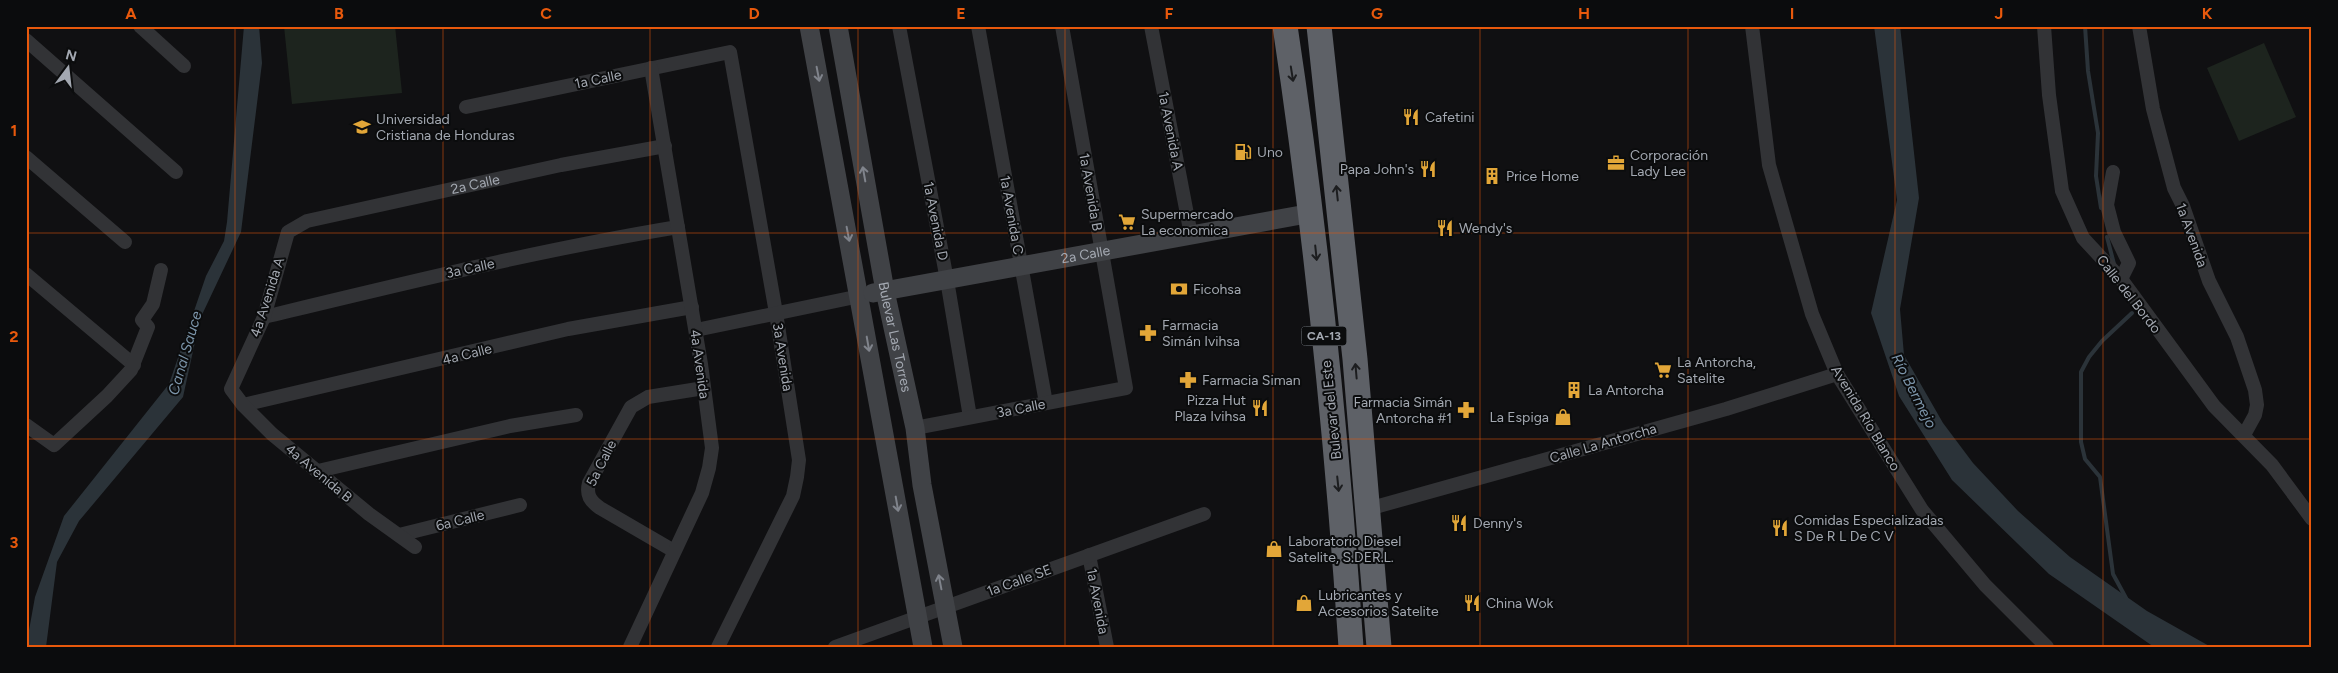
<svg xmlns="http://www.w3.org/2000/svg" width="2338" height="673" viewBox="0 0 2338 673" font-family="Figtree,sans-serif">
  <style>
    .green { fill: #1d241e }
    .water { fill: #2b3339 }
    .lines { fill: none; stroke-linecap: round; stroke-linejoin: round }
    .stream { stroke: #2b3339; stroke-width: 4 }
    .street { stroke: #323336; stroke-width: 14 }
    .secondary { stroke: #404246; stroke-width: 19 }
    .highway { stroke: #5e6167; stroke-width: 25 }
    .oneway { stroke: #80848c }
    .oneway2 { stroke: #1c1d1f }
    .grid { fill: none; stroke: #e8590c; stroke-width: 1; stroke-opacity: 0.55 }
    .labels { text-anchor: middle; stroke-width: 4; stroke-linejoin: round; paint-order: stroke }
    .shield { fill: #0b0c0d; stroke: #757980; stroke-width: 1 }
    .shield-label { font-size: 12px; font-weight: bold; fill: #a3a8b1 }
    .street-label { font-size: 14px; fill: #a3a8b1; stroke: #0b0c0d }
    .poi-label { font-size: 14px; fill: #a3a8b1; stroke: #0b0c0d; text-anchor: start }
    .water-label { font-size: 15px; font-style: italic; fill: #7c95aa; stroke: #0b0c0d }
    .neatline { fill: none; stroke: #e8590c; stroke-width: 2 }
    .grid-label { font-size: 16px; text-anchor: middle; font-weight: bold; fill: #e8590c }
  </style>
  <rect width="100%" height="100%" fill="#101012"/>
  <!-- green -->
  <g class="green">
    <path d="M284,26H395L402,93L292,104Z"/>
    <path d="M2264,43L2296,117L2239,141L2207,68Z"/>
  </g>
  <!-- water -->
  <g class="water">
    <path d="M244,26H259L262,63L241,232L200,319L183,397L79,521L57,562L46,647H26L35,597L64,516L169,384L206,276L224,241L227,222Z"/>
    <path d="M1874,26H1900L1919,198L1900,309L1904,355L1943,423L1973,463L2018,511L2070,557L2147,611L2211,647H2154L2049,574L1952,480L1899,396L1871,313L1897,200Z"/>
  </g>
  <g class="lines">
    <!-- stream -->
    <g class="stream">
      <path d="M2085,26L2088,71L2098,133L2096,176L2101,208"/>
      <path d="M2107,237L2114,264"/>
      <path d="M2126,598L2113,574L2100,477L2085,459L2081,442V372L2089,357L2102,341L2132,313"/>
    </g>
    <!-- street -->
    <g class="street">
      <path d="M140,26L184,66"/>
      <path d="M899,26L947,280L970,417"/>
      <path d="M978,26L1046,403"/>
      <path d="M1151,26L1191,235"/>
      <path d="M1752,26L1769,165L1812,314L1837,374L1922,510L1985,585L2047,647"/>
      <path d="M2044,26L2049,95L2062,191L2083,238L2121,279L2214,406L2272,465L2312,519"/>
      <path d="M2139,26L2153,109L2174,188L2183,206L2209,281L2237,337L2255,390L2257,405L2255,415L2244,435"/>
      <path d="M26,40L176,172"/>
      <path d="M466,107L730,52L776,313L799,460L797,477L793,496L718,647"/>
      <path d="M26,157L125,242"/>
      <path d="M2113,172L2107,205L2114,232L2129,263L2121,279"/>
      <path d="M26,274L134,365"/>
      <path d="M264,317C401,284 539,250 678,227"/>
      <path d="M696,330L860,296"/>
      <path d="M243,405L568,329L692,307"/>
      <path d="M26,425L54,445L107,396L131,370L148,327L142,320L153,304L161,270"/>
      <path d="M915,428L1126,388L1062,26"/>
      <path d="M318,471L510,426L576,415"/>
      <path d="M1368,509L1726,409L1837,374"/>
      <path d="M399,535L520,505"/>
      <path id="s1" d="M415,547L369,514L272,434L243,405L231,389L264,317L288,232L307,221L561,165L665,146"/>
      <path d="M674,551L600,508C590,501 586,495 589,483L631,407L648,397L704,388"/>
      <path d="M1089,555L1107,647"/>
      <path d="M630,647L702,493L709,468L712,448L701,364L651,68"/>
      <path d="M835,647L1204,514"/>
    </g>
    <!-- secondary -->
    <g class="secondary">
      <path d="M809,26L923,647"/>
      <path id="s2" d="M838,26L885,291L915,428L922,485L953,647"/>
      <path id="s3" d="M873,293L1312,213"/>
    </g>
    <!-- highway -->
    <g class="highway">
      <path d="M1285,26C1316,232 1337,439 1351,647"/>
      <path d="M1319,26L1355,359L1379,647"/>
    </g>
  </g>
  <!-- one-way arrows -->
  <defs><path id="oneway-shaft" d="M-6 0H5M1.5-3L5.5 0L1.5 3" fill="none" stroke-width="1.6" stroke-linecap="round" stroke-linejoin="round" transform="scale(1.25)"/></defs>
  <g class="oneway">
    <use href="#oneway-shaft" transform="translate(818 74) rotate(79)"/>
    <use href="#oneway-shaft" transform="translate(864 174) rotate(-100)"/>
    <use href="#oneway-shaft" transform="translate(848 234) rotate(79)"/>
    <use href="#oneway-shaft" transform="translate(868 344) rotate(80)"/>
    <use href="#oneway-shaft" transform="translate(897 504) rotate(80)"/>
    <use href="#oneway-shaft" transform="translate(940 582) rotate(-101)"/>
  </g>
  <g class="oneway2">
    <use href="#oneway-shaft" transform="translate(1292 74) rotate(81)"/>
    <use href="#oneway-shaft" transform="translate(1337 193) rotate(-96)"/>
    <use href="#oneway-shaft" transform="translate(1316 253) rotate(84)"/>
    <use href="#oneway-shaft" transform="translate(1356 371) rotate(-95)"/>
    <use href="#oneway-shaft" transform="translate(1338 484) rotate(84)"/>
  </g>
  <!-- grid -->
  <path class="grid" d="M235,26V647M443,26V647M650,26V647M858,26V647M1065,26V647M1273,26V647M1480,26V647M1688,26V647M1895,26V647M2103,26V647M26,233H2312M26,439H2312"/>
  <!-- icons -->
  <defs>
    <g id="restaurant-bare" transform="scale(1.35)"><path d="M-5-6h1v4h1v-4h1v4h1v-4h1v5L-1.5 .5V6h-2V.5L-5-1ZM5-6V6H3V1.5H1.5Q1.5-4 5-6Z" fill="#e2a638" stroke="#0b0c0d" stroke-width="2.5" paint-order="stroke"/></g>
    <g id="school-bare" transform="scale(1.35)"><path d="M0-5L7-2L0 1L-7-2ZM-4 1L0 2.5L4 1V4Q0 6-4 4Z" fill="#e2a638" stroke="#0b0c0d" stroke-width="2.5" paint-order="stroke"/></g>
    <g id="fuel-bare" transform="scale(1.35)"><path d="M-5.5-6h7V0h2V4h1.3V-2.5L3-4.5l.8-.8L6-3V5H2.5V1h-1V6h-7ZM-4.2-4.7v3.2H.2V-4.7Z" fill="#e2a638" stroke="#0b0c0d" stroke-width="2.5" paint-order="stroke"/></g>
    <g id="office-bare" transform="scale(1.35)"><path d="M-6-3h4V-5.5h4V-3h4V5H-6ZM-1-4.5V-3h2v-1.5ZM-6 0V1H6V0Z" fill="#e2a638" stroke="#0b0c0d" stroke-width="2.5" paint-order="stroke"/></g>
    <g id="building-bare" transform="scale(1.35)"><path d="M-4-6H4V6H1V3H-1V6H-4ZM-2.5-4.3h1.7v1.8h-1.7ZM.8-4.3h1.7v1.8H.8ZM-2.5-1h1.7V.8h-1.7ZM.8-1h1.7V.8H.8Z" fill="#e2a638" stroke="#0b0c0d" stroke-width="2.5" paint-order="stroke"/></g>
    <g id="supermarket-bare" transform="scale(1.35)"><path d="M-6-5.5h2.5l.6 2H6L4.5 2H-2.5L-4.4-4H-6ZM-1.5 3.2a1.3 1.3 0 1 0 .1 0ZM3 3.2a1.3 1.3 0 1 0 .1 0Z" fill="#e2a638" stroke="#0b0c0d" stroke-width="2.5" paint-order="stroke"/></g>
    <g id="bank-bare" transform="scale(1.35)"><path d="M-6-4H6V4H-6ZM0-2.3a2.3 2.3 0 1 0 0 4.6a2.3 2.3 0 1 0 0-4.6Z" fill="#e2a638" stroke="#0b0c0d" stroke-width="2.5" paint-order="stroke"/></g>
    <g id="pharmacy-bare" transform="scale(1.35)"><path d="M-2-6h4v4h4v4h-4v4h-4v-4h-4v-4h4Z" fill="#e2a638" stroke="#0b0c0d" stroke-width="2.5" paint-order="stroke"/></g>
    <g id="shop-bare" transform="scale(1.35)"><path d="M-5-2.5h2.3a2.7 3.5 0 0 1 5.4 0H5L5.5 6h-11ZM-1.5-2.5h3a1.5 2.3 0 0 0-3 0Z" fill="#e2a638" stroke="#0b0c0d" stroke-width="2.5" paint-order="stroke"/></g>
  </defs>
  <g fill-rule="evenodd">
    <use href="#restaurant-bare" x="1411" y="117"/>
    <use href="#school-bare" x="362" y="127"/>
    <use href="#fuel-bare" x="1243" y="152"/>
    <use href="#office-bare" x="1616" y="163"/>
    <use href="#restaurant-bare" x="1428" y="169"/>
    <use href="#building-bare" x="1492" y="176"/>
    <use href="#supermarket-bare" x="1127" y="222"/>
    <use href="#restaurant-bare" x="1445" y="228"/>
    <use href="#bank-bare" x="1179" y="289"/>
    <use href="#pharmacy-bare" x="1148" y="333"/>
    <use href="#supermarket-bare" x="1663" y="370"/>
    <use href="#pharmacy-bare" x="1188" y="380"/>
    <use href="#building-bare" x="1574" y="390"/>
    <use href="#restaurant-bare" x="1260" y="408"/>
    <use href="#pharmacy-bare" x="1466" y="410"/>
    <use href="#shop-bare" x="1563" y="417"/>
    <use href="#restaurant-bare" x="1459" y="523"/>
    <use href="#restaurant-bare" x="1780" y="528"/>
    <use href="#shop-bare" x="1274" y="549"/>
    <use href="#shop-bare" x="1304" y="603"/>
    <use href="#restaurant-bare" x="1472" y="603"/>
  </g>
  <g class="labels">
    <!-- shield labels -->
    <rect class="shield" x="1301.5" y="326.5" width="45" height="19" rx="4"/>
    <g class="shield-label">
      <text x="1324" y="340">CA-13</text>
    </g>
    <!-- street labels -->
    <g class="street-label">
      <text transform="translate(598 79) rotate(-12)" y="5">1a Calle</text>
      <text transform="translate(1171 131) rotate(79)" y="5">1a Avenida A</text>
      <text dy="5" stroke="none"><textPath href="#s1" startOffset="605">2a Calle</textPath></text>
      <text transform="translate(1091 192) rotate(80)" y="5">1a Avenida B</text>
      <text transform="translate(1012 215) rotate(80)" y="5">1a Avenida C</text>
      <text transform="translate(936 221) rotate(79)" y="5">1a Avenida D</text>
      <text transform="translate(2192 235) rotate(70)" y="5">1a Avenida</text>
      <text dy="5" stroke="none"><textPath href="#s3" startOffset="216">2a Calle</textPath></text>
      <text transform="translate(470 268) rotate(-12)" y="5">3a Calle</text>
      <text transform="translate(2129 294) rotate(52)" y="5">Calle del Bordo</text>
      <text transform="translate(267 297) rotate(-72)" y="5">4a Avenida A</text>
      <text dy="5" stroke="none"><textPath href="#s2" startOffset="316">Bulevar Las Torres</textPath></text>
      <text transform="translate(467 354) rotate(-14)" y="5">4a Calle</text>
      <text transform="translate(783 357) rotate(81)" y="5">3a Avenida</text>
      <text transform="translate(700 364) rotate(82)" y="5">4a Avenida</text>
      <text transform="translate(1021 408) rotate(-11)" y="5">3a Calle</text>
      <text transform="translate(1331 410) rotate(-96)" y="5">Bulevar del Este</text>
      <text transform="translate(1866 418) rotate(59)" y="5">Avenida Río Blanco</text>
      <text transform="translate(1603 443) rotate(-16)" y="5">Calle La Antorcha</text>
      <text transform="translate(601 463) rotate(-63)" y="5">5a Calle</text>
      <text transform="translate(319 473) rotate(40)" y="5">4a Avenida B</text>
      <text transform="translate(460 520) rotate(-14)" y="5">6a Calle</text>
      <text transform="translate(1019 580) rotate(-20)" y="5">1a Calle SE</text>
      <text transform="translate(1098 601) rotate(79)" y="5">1a Avenida</text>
    </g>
    <!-- poi labels -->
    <g class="poi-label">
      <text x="1425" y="122">Cafetini</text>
      <text x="376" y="124">Universidad<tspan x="376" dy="16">Cristiana de Honduras</tspan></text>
      <text x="1257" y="157">Uno</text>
      <text x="1630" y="160">Corporación<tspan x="1630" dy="16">Lady Lee</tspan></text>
      <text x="1414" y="174" text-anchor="end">Papa John's</text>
      <text x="1506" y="181">Price Home</text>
      <text x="1141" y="219">Supermercado<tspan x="1141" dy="16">La economica</tspan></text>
      <text x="1459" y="233">Wendy's</text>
      <text x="1193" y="294">Ficohsa</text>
      <text x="1162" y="330">Farmacia<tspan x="1162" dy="16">Simán Ivihsa</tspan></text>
      <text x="1677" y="367">La Antorcha,<tspan x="1677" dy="16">Satelite</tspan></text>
      <text x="1202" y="385">Farmacia Siman</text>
      <text x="1588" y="395">La Antorcha</text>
      <text x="1246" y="405" text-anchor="end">Pizza Hut<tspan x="1246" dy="16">Plaza Ivihsa</tspan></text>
      <text x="1452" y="407" text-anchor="end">Farmacia Simán<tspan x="1452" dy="16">Antorcha #1</tspan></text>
      <text x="1549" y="422" text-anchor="end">La Espiga</text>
      <text x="1794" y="525">Comidas Especializadas<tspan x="1794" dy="16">S De R L De C V</tspan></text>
      <text x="1473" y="528">Denny's</text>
      <text x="1288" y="546">Laboratorio Diesel<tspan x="1288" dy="16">Satelite, S.DER.L.</tspan></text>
      <text x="1318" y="600">Lubricantes y<tspan x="1318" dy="16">Accesorios Satelite</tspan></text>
      <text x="1486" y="608">China Wok</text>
    </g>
    <!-- water labels -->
    <g class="water-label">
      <text transform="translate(185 353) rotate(-74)" y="5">Canal Sauce</text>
      <text transform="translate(1914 391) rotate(63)" y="5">Río Bermejo</text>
    </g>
  </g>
  <!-- border -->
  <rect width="2338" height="673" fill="none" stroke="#0b0c0d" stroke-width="55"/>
  <!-- north arrow -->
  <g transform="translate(68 68) rotate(15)" stroke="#0b0c0d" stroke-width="4" paint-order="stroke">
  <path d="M0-4L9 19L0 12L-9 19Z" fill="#a3a8b1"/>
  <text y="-8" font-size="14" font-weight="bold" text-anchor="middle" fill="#a3a8b1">N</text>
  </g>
  <rect x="28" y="28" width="2282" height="618" class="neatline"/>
  <g class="grid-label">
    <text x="131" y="19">A</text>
    <text x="339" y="19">B</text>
    <text x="546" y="19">C</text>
    <text x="754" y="19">D</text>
    <text x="961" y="19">E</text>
    <text x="1169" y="19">F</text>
    <text x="1377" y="19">G</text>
    <text x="1584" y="19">H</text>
    <text x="1792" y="19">I</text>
    <text x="1999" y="19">J</text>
    <text x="2207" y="19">K</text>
    <text x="14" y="136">1</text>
    <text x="14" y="342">2</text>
    <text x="14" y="548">3</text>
  </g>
</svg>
